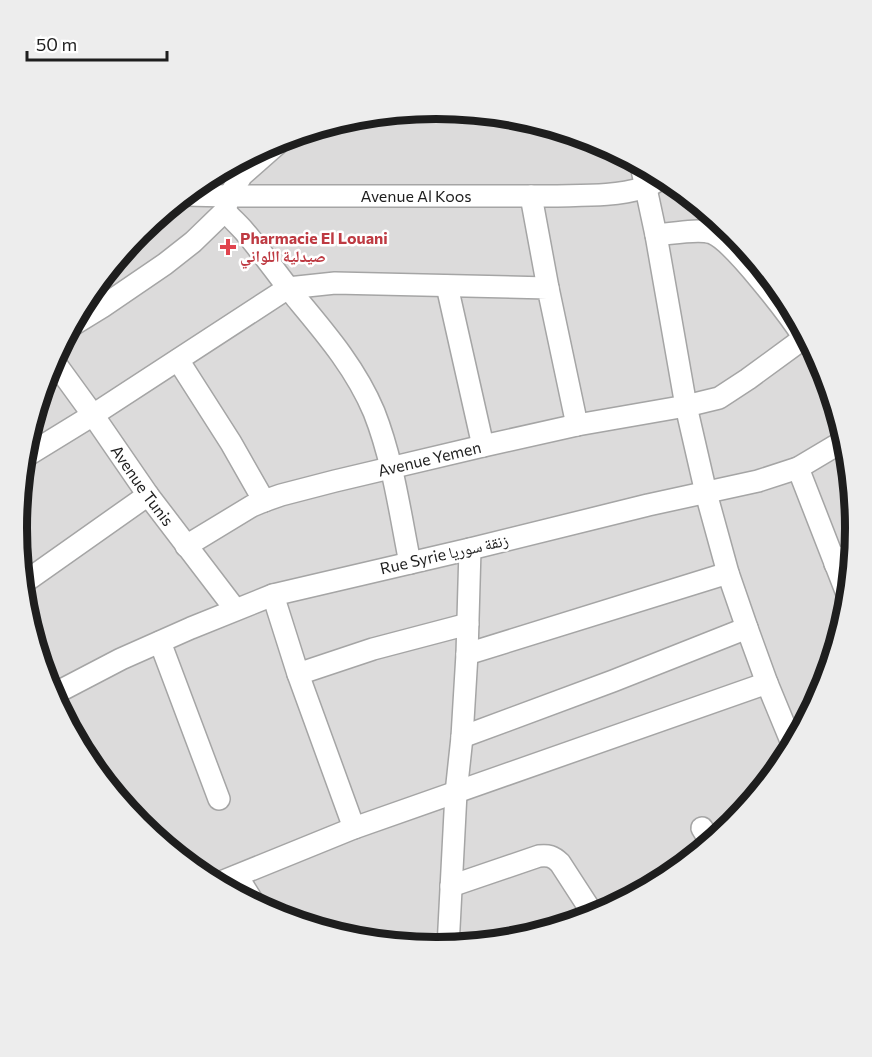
<svg xmlns="http://www.w3.org/2000/svg" width="872" height="1057" viewBox="0 0 872 1057" font-family="Commissioner,'Noto Naskh Arabic',sans-serif">
  <style>
    .residential { fill: #dcdbdb }
    .lines { fill: none; stroke-linecap: round; stroke-linejoin: round }
    .street-casing { stroke: #a5a5a5; stroke-width: 24 }
    .street { stroke: #fff; stroke-width: 21 }
    .health-dot { fill: #e0444e; stroke: #fff; stroke-width: 2 }
    .labels { text-anchor: middle; stroke-width: 5; stroke-linejoin: round; paint-order: stroke }
    .street-label { font-size: 16px; fill: #1e1e1e; stroke: #fff }
    .health-label { font-size: 16px; font-weight: bold; fill: #be3a42; stroke: #fff; text-anchor: start }
    .rim { fill: none; stroke: #1e1e1e; stroke-width: 8 }
  </style>
  <rect width="100%" height="100%" fill="#efece4"/>
  <!-- residential -->
  <circle class="residential" cx="436" cy="528" r="418"/>
  <g class="lines">
    <!-- street casing -->
    <g class="street-casing">
      <g id="street">
        <path d="M641,165L656,235L686,406L706,493L728,573L747,628L767,683L793,746"/>
        <path id="s1" d="M185,195L229,196H549C580,195 613,197 643,188C650,186 657,181 664,177"/>
        <path d="M531,196L548,288"/>
        <path d="M225,211C231,218 238,224 244,231C263,253 279,277 297,299C327,335 356,369 374,412C393,460 400,513 410,563"/>
        <path d="M447,286L483,446"/>
        <path d="M71,326L102,307L165,264L193,242L225,211L229,196L242,175L284,138"/>
        <path id="s2" d="M53,360L93,415L148,495L235,609"/>
        <path d="M178,360L231,443L264,501"/>
        <path d="M23,458L93,415L288,288L335,283L548,288L577,425"/>
        <path d="M798,468L849,599"/>
        <path id="s3" d="M186,546L252,506L264,501L281,495L335,481L483,446L577,425L686,406L719,398L748,379L804,338C790,316 733,241 712,233C698,228 671,234 656,235"/>
        <path d="M835,564L853,551"/>
        <path d="M22,584L148,495"/>
        <path d="M273,595L298,674L354,828"/>
        <path d="M160,642L219,799"/>
        <path d="M467,654L728,573"/>
        <path d="M298,674L373,649L468,624"/>
        <path d="M52,695L121,659L191,628L273,595L470,549L648,505L758,481L798,468L845,440"/>
        <path d="M462,737L613,681L747,628"/>
        <path d="M702,828L711,843"/>
        <path d="M237,876L255,905"/>
        <path d="M216,884L354,828L767,683"/>
        <path d="M451,886L539,856C548,855 553,856 560,863L595,917"/>
        <path d="M448,947L456,793L462,737L467,654L470,549"/>
      </g>
    </g>
    <!-- street -->
    <use href="#street" class="street"/>
  </g>
  <!-- markers -->
  <path class="health-dot" d="M225 238h6v6h6v6h-6v6h-6v-6h-6v-6h6z"/>
  <g class="labels">
    <!-- street labels -->
    <g class="street-label">
      <text dy="6" stroke="none"><textPath href="#s1" startOffset="231">Avenue Al Koos</textPath></text>
      <text dy="6" stroke="none"><textPath href="#s3" startOffset="261">Avenue Yemen</textPath></text>
      <text dy="6" stroke="none"><textPath href="#s2" startOffset="154">Avenue Tunis</textPath></text>
      <text transform="translate(444 554) rotate(-13)" y="6">Rue Syrie زنقة سوريا</text>
    </g>
    <!-- health labels -->
    <g class="health-label">
      <text x="240" y="244">Pharmacie El Louani<tspan x="240" dy="18">صيدلية اللواني</tspan></text>
    </g>
  </g>
  <!-- crop -->
  <path d="M0 0H872V1057H0ZM27 528a409 409 0 1 1 818 0a409 409 0 1 1-818 0Z" fill="#ededed" fill-rule="evenodd"/>
  <path class="rim" d="M27 528a409 409 0 1 1 818 0a409 409 0 1 1-818 0Z"/>
  <!-- scale -->
  <path d="M27 51v9h140v-9" fill="none" stroke="#1e1e1e" stroke-width="3"/>
  <text x="36" y="51" font-size="18" fill="#1e1e1e" stroke="#ffffff" stroke-width="4.5" paint-order="stroke">50 m</text>
</svg>
